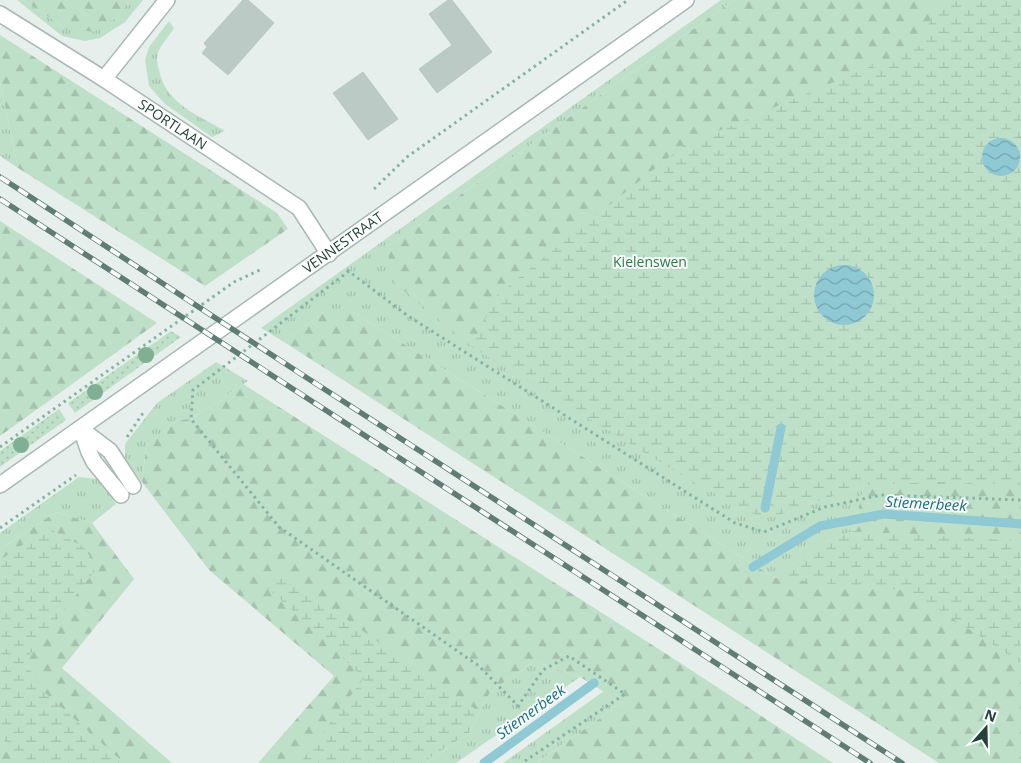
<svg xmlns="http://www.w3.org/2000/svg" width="1021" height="763" viewBox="0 0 1021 763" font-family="'Open Sans',sans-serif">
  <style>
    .grass { fill: url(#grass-tufts) }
    .forest { fill: url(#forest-firs) }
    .wetland { fill: url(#wetland-marsh) }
    .garden { fill: url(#garden-dots) }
    .water { fill: url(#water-waves) }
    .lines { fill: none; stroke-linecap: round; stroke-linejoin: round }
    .stream { stroke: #8ec9d4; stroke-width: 9 }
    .building { fill: #bbcac4; stroke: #b8c9c2 }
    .minor-casing { stroke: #a8b8b2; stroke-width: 18 }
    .path { stroke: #86b3a5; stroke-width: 3; stroke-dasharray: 2.5 4; stroke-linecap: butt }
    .minor { stroke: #fff; stroke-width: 15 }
    .rail-casing { stroke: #5f7d75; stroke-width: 5.5 }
    .rail { stroke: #f7fbf9; stroke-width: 4; stroke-dasharray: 11; stroke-linecap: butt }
    .tree { fill: #80af93 }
    .labels { text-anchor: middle; stroke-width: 4; stroke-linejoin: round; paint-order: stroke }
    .street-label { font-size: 14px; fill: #24423a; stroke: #f7fbf9 }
    .park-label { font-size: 14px; fill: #2d7a4b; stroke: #f7fbf9 }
    .water-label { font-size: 15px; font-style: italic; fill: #1c6f80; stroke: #f7fbf9 }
  </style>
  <defs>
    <pattern id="grass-tufts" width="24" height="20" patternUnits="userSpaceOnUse" patternTransform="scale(1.25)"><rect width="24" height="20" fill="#bfe0c8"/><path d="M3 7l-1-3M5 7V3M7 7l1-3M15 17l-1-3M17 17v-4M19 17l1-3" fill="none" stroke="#a4c1ad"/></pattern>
    <pattern id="forest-firs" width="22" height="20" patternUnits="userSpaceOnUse" patternTransform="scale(1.25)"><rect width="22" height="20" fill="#bfe0c8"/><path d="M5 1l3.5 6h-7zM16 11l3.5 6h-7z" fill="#a4c1ad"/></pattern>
    <pattern id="wetland-marsh" width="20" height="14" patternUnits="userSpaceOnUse" patternTransform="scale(1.25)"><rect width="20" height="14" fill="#bfe0c8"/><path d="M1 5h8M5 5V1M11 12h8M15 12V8" fill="none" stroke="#a4c1ad"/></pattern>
    <pattern id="garden-dots" width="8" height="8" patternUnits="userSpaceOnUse" patternTransform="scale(1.25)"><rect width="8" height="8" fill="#bfe0c8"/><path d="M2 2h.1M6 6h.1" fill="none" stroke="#a4c1ad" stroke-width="1.8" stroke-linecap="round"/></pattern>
    <pattern id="water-waves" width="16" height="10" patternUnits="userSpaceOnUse" patternTransform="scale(1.25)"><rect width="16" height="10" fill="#8ec9d4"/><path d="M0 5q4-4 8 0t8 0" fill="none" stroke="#74a5ad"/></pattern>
  </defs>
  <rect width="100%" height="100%" fill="#e6efeb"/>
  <!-- grass -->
  <g class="grass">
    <path d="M17,0H23L64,27L115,19L130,0H143L125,22L100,38L85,41L62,36Z"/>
    <path d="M721,0H734L387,247L785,513L864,485L853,531L825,542L775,578L350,310H326L284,342L261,328Z"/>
    <path d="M169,21L174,28C169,37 157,48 157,58C157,62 158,66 159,70C166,104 198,115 225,131L212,137L165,104L149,86L145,60L149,47Z"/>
    <path d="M0,82L18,168L0,156Z"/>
    <path d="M216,362L248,381L191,419L176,420L146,447L142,482L125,458V444L157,403Z"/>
    <path d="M79,477L98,479L116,504L92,523L56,512L0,549V533Z"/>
    <path d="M534,661L580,677L456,763H427L469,733L490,692Z"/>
    <path d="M604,691L622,703L536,763H503Z"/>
  </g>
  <!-- forest -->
  <g class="forest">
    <path d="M23,0H130L115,19L93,32L64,27Z"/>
    <path d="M734,0H1021V763H939L284,342L326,310H350L775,578L825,542L853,531L864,485L785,513L763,519L691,481L472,347L396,284L389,260L387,247Z"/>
    <path d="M0,35L277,213L288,229L205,286L18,168L0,82Z"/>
    <path d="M0,221L157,323L0,436Z"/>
    <path d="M243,384L668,655L833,763H536L622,703L580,677L534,661L490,692L469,733L427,763H258L334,676L209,570L142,482L146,447L176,420L191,419Z"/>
    <path d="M56,512L92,523L134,579L62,668L172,763H0V549Z"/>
  </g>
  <!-- wetland -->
  <g class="wetland">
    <path d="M939,0H1021V485L937,482L864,485L785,513L763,519L691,481L472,347L496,296L683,146L919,46Z"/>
    <path d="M48,528L84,547L97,568L25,661L42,690L124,763H21L0,735V560Z"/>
    <path d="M853,531L1021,541V663L910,591L775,578L825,542Z"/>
    <path d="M278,570L451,694L477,710L469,733L421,763H300L364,678L268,588Z"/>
  </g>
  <!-- garden -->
  <g class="garden">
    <path d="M171,331L181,337L75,413L68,403Z"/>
    <path d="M59,409L66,420L0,467V451Z"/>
  </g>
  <!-- water -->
  <g class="water">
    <circle cx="1001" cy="157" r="19"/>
    <circle cx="844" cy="295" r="30"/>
  </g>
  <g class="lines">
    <!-- stream -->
    <g class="stream">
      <path d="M765,508L781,428"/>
      <path d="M753,567L820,526L884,514L1021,524"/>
      <path d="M484,763L594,683"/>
    </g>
  </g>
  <!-- building -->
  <g class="building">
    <path d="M243,0H248L274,23L228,75L202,53L207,47L204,43Z"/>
    <path d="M448,0H452L492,52L437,93L419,69L452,45L429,14Z"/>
    <path d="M363,72L398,119L368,140L333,93Z"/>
  </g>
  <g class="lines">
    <!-- minor casing -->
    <g class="minor-casing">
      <g id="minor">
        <path id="s1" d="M0,14L104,79L299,208L329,254"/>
        <path d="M104,79L167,0"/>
        <path d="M81,429L89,452L94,462L121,495"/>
        <path d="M81,429L110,451L133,486"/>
        <path id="s2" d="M0,485L686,0"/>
      </g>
    </g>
    <!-- path -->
    <g class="path">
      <path d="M374,189L407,157L628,0"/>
      <path d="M347,270L408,316L735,523L764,532L825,507L881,495L1021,500"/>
      <path d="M349,271L193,390L191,419L279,527L479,666L518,706L543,670L569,656L625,694L522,763"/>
      <path d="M127,437L143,413"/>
      <path d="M0,447L234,282L260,270"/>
      <path d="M0,528L76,475"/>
    </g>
    <!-- minor -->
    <use href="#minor" class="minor"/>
    <!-- rail casing -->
    <g class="rail-casing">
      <g id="rail">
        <path d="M0,177L301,374L902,763"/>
        <path d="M0,199L870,763"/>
      </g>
    </g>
    <!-- rail -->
    <use href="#rail" class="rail"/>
  </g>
  <!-- trees -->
  <g class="tree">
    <circle cx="146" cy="355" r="8"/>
    <circle cx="95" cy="392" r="8"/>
    <circle cx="21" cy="445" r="8"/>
  </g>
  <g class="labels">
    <!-- street labels -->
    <g class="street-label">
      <text dy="5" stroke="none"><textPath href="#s1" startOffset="205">SPORTLAAN</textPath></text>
      <text dy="5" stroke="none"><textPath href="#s2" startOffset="420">VENNESTRAAT</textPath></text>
    </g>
    <!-- park labels -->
    <g class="park-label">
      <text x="650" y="267">Kielenswen</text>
    </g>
    <!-- water labels -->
    <g class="water-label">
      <text transform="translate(926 504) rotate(3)" y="5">Stiemerbeek</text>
      <text transform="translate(531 712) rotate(-36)" y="5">Stiemerbeek</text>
    </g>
  </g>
  <!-- north arrow -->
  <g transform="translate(986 728) rotate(20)" stroke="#f7fbf9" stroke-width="4" paint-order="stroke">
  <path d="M0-4L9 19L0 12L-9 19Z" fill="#24423a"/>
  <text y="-8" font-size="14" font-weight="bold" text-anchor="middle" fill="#24423a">N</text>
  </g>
</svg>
